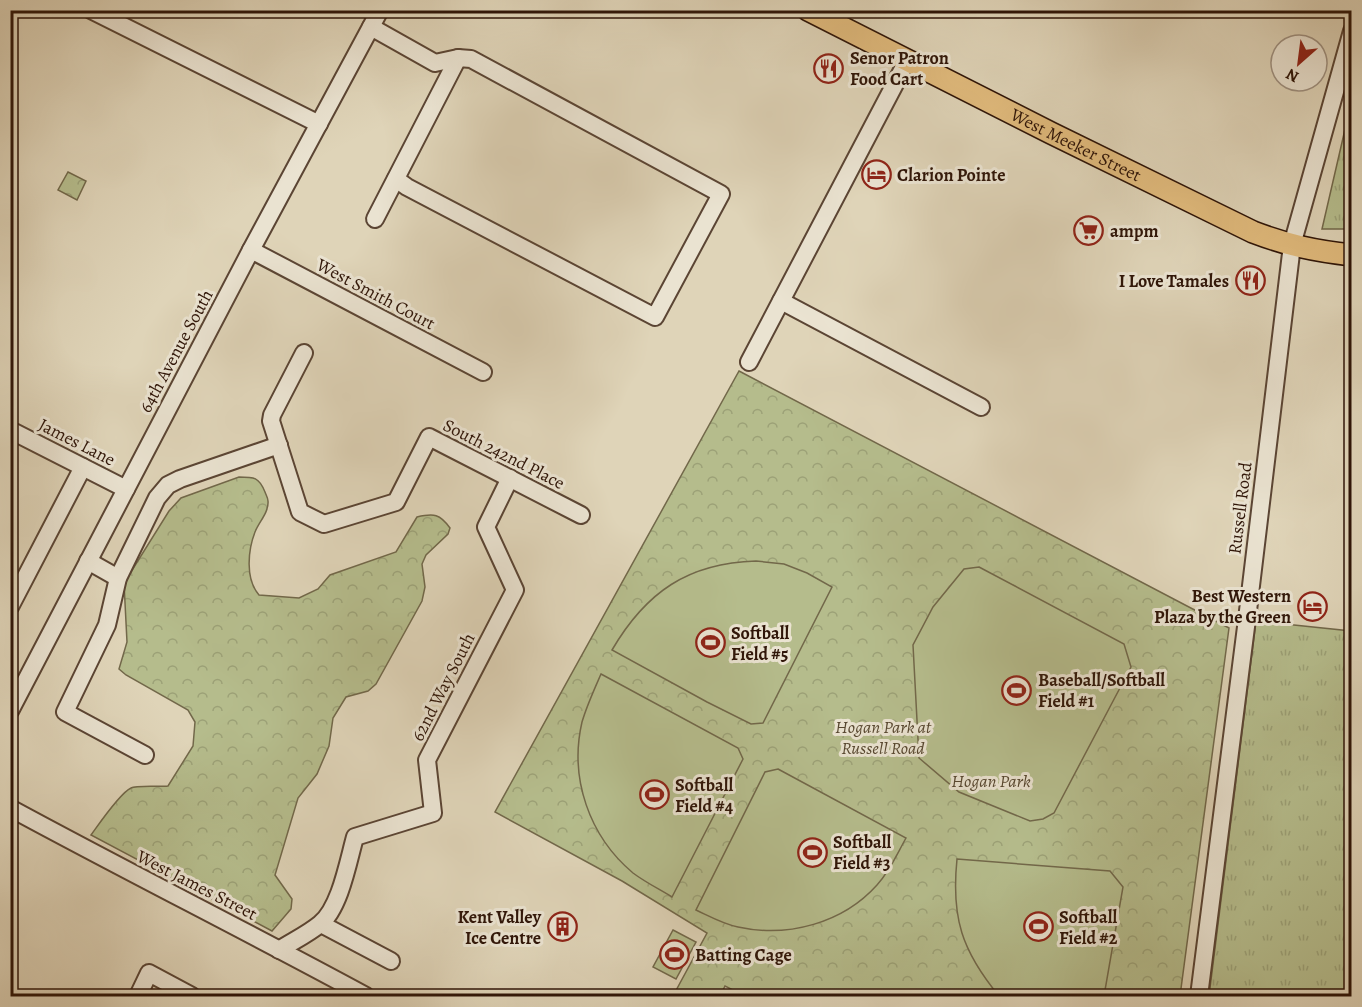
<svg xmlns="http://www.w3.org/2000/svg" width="1362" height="1007" font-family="Alegreya,serif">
<defs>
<pattern id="grass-tufts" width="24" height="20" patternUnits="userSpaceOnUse" patternTransform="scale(1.5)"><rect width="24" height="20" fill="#b5bc8c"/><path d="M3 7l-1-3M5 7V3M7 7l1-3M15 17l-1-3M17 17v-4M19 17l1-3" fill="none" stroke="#9ca177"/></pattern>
<pattern id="forest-crowns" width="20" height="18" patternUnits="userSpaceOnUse" patternTransform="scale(1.5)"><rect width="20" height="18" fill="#b5bc8c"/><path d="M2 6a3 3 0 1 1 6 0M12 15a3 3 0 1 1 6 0" fill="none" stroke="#9ca177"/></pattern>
</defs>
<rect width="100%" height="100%" fill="#dfd4b8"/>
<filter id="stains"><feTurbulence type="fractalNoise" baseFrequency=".00333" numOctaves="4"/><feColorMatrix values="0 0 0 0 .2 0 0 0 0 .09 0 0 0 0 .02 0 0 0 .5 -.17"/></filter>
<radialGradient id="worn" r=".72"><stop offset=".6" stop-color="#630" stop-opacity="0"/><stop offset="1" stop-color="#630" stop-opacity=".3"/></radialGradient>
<g fill="url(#grass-tufts)" stroke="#72684a" stroke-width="1.5">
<path d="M1351 103V229H1322L1349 112Z"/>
<path d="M1256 621 1351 631V996H1209Z"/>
</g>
<g fill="url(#forest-crowns)" stroke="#72684a" stroke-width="1.5">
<path d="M68 172 86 181 77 200 58 190Z"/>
<path d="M739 371 1229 628 1180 996H745L725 986 720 996H673L707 933 622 881 495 812Z"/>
<path d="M239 477C254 477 259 477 265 492 266 495 268 498 268 501 269 512 259 522 255 532 248 550 245 579 259 595L299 598 318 589 330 575 396 552 417 517C434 513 440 514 450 528L448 534 426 555 422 564 425 587 422 601 376 684 368 691 346 697 333 718 329 746 317 774 298 798 275 875 292 899 291 909 272 931 91 835C99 824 120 793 131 788 136 785 159 787 168 786L193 746 195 722 188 710 126 675 119 669 127 642 124 583 169 511 181 498Z"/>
</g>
<g fill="#b5bc8c" stroke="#72684a" stroke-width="1.5">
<path d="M756 561 784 564 807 573 832 587 763 723 751 724 707 702 612 650C646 592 688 563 756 561Z"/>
<path d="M979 567 1124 644 1131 667 1054 813 1043 819 1030 821 959 792 919 758 913 645 933 607 964 569Z"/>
<path d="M601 674 738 748 743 759 672 897C659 889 645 882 633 873 589 836 569 778 582 722 587 705 594 690 601 674Z"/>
<path d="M778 769 906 838C897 854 890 871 877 885 843 923 788 938 738 927 723 924 709 916 696 910L765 772Z"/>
<path d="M957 859 1110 871 1123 887 1104 996H999C962 951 951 918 957 859Z"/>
<path d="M673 930 696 942 676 979 653 967Z"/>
</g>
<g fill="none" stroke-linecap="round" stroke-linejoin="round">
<defs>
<g id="minor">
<path d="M91 10 319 124"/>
<path d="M371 27 435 63 458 58 471 59 721 194 655 317 407 187 396 179"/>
<path d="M375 219 458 58"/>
<path d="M251 250 483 372"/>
<path d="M781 301 981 407"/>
<path d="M304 353 272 415 271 421 300 512 324 524 396 502 429 437 581 515"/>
<path d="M749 362 907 61"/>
<path d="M10 430 126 489"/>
<path d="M88 561 118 578"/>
<path d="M10 607 83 467"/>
<path d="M10 711 251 250 380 10"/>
<path d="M145 755 65 712 107 625 118 578 157 498 168 485 180 479 279 445"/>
<path d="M10 808C128 872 248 932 366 996"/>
<path d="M321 924 391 961"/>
<path d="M279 950C293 941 308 934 320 924 340 908 348 862 355 837L433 813 427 760 515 590 486 527 510 478"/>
<path d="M138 996 149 973 192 996"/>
<path d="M1199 996 1247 619 1292 245 1352 31"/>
</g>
<g id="major">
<path id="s1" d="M808 10 1051 133 1253 232C1287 245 1315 251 1352 255"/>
</g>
</defs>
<use href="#minor" stroke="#5b4534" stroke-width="20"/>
<use href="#major" stroke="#2f1508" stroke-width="24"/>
<use href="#minor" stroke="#eae3d1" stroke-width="16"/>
<use href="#major" stroke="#e0ba7c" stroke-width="21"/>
</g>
<defs>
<symbol id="restaurant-ring" viewBox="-11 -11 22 22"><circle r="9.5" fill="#eae3d1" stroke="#8f2418" stroke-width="1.5"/><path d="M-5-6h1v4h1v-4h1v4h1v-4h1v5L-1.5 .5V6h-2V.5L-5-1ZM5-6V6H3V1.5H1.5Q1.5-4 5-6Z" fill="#8f2418"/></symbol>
<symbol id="hotel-ring" viewBox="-11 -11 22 22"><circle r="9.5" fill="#eae3d1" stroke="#8f2418" stroke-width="1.5"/><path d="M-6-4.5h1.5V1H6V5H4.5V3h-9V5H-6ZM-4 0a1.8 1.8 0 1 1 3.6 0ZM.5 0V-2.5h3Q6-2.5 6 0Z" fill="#8f2418"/></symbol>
<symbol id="supermarket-ring" viewBox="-11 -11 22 22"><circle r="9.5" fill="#eae3d1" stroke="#8f2418" stroke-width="1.5"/><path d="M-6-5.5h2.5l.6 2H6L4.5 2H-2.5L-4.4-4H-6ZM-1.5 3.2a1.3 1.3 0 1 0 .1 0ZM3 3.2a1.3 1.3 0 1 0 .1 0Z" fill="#8f2418"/></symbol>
<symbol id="stadium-ring" viewBox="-11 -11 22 22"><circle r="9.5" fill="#eae3d1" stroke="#8f2418" stroke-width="1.5"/><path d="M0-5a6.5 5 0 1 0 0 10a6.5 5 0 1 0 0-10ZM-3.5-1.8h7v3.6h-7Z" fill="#8f2418"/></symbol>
<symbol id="building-ring" viewBox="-11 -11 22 22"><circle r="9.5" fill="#eae3d1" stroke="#8f2418" stroke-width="1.5"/><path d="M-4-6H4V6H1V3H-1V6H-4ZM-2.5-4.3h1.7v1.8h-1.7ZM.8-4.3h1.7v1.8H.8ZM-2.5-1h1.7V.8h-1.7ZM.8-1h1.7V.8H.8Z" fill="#8f2418"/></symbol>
</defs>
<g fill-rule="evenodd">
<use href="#restaurant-ring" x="812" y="52" width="33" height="33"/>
<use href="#hotel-ring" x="860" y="158" width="33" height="33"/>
<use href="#supermarket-ring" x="1072" y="214" width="33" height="33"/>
<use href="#restaurant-ring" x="1234" y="264" width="33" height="33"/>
<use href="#hotel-ring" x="1296" y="590" width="33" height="33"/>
<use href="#stadium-ring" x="694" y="626" width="33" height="33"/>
<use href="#stadium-ring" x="1000" y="674" width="33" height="33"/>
<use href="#stadium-ring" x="638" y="778" width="33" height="33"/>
<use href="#stadium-ring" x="796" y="836" width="33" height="33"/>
<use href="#building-ring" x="546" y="910" width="33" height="33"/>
<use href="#stadium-ring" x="1022" y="910" width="33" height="33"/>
<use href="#stadium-ring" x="658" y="938" width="33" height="33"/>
</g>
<g text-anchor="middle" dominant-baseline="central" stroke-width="6" stroke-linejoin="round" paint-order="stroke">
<g font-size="18" font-weight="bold" fill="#2f1508" stroke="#eae3d1" text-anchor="start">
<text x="850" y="58">Senor Patron<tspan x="850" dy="21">Food Cart</tspan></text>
<text x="897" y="175">Clarion Pointe</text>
<text x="1110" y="231">ampm</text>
<text x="1229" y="281" text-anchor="end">I Love Tamales</text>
<text x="1291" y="596" text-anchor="end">Best Western<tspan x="1291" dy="21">Plaza by the Green</tspan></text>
<text x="731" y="633">Softball<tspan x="731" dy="21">Field #5</tspan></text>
<text x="1038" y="680">Baseball/Softball<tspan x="1038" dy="21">Field #1</tspan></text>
<text x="675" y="785">Softball<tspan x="675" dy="21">Field #4</tspan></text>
<text x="833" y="842">Softball<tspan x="833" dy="21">Field #3</tspan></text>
<text x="541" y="917" text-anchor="end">Kent Valley<tspan x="541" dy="21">Ice Centre</tspan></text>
<text x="1059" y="917">Softball<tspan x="1059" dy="21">Field #2</tspan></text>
<text x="695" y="955">Batting Cage</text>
</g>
<g font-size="18" fill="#2f1508" stroke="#eae3d1">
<text stroke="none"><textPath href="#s1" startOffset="300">West Meeker Street</textPath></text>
<text transform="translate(376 294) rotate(28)">West Smith Court</text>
<text transform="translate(176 351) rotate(-62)">64th Avenue South</text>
<text transform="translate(77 442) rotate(27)">James Lane</text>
<text transform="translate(504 454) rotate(27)">South 242nd Place</text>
<text transform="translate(1240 508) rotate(-83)">Russell Road</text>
<text transform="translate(443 687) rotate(-63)">62nd Way South</text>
<text transform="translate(197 885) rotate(27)">West James Street</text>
</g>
<g font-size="18" font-style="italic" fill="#574730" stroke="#eae3d1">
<text x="883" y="727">Hogan Park at<tspan x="883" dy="21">Russell Road</tspan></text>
<text x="991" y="781">Hogan Park</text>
</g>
</g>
<rect width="1362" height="1007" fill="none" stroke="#dfd4b8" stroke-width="36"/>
<rect x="12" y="12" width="1338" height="983" fill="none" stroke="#2f1508" stroke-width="3"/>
<rect x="18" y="18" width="1326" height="971" fill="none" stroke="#2f1508" stroke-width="1.5"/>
<g transform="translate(1299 63) rotate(208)"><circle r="28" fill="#eae3d1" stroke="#9f9181" stroke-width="1.5"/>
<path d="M0-4.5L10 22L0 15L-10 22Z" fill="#8f2418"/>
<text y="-9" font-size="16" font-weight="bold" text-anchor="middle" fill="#2f1508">N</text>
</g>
<rect width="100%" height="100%" filter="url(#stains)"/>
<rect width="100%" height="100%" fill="url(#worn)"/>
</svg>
